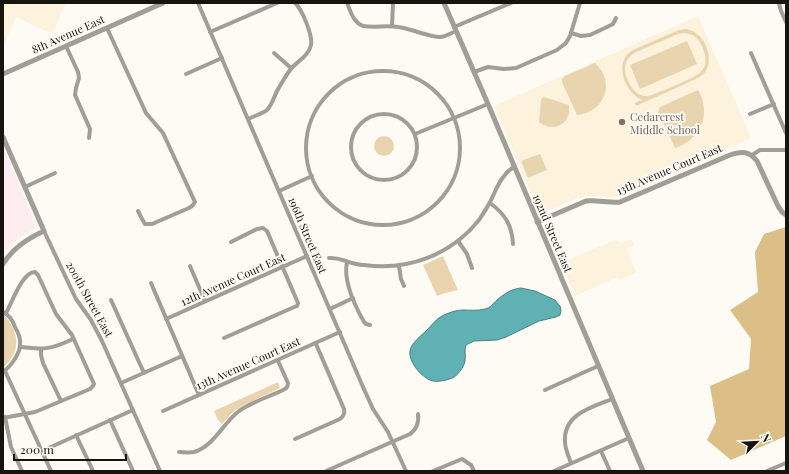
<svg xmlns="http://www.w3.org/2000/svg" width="789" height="474" font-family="'Playfair Display',serif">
<rect width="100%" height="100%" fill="#fefbf5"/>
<path fill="#fdedee" d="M3 147 37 228 19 238 3 253Z"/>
<g fill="#fdf2dc">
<path d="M3 3H66L52 34 16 17 3 46Z"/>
<path d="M698 16 751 138 620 195 614 197 586 196 577 198 540 214 494 106Z"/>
<path d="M631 239 634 246 626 249 636 273 619 280 618 277 575 296 561 263 615 240 622 243Z"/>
</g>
<g fill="#e8d5af" fill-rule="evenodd">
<path d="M686 29C690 30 694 31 697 34 706 40 711 56 708 66 706 73 701 76 696 79L636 106 635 103 642 100C624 92 613 61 633 50L679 30ZM683 33C693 33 698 38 702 46 712 70 700 74 681 83 672 87 662 91 652 95 640 99 633 91 628 81 623 70 624 60 634 53L678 34Z"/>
<path d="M687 41 697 64 640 89 630 65Z"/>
<path d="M595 63C616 82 605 112 577 115L562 82V79L565 76Z"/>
<path d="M698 90C712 115 701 139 675 148L658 112 660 107Z"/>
<path d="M544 97 569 105C569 109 570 114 567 118 562 129 547 129 539 122L541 99Z"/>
<circle cx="384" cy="146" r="10"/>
<path d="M540 154 547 170 528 178 521 161Z"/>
<path d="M443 256 458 290 445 293 437 296 423 265Z"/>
<path d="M3 314C11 322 18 335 16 346 15 354 9 363 3 368Z"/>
<path d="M278 382 280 388 244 405 234 411 222 424 218 420 214 411Z"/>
</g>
<path fill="#dcbf87" d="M786 227V436L731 460 707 440 716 422 710 386 749 369 751 339 730 310 758 292 755 252 764 234Z"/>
<path fill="#5fb1b3" stroke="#498282" d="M521 288 535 291 555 300 560 306 561 310 560 315 556 317 539 321 506 337 497 340 474 341 466 345C464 350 466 354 465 360 465 365 459 374 454 377 449 380 439 382 433 381 423 379 408 362 410 351 411 343 421 336 427 330 432 325 436 319 442 316 448 313 456 310 463 310 470 310 478 311 485 309 490 308 493 304 497 300 504 294 511 289 521 288Z"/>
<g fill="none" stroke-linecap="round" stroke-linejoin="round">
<g stroke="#a19d97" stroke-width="4">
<path d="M198 3 363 387 373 409 388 432 406 471"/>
<path d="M347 3C351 12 353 22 363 26 375 28 386 25 398 27 410 28 431 38 441 37 447 36 451 33 456 31"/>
<path d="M779 3 781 11 786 22"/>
<path d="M392 26 393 3"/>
<path d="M454 27 511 3"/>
<path d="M107 28 146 113 163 133 195 202 192 206 189 208 152 224H145L142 219 138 211"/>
<path d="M210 32 277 3"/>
<path d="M571 33 581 36 590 35 607 27 613 24 616 18"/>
<path d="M66 46 78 72 79 78 76 88 75 95 90 129 89 138"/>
<path d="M274 53 291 68"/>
<path d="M751 53 786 133"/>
<circle cx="383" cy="148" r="77"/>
<path d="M474 72 488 67 504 69 516 68 557 50 566 43 570 36 580 3"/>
<path d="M186 74 222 58"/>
<circle cx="384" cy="147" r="33"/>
<path d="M750 114 774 104"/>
<path d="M248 119C254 116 262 114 267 110 272 105 274 97 277 91 281 84 285 77 290 70 296 62 309 56 311 45 313 36 302 9 295 3"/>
<path d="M415 134 488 104"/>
<path d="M752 155 760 150H786"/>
<path d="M25 187 55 173"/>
<path d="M279 191 312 176"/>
<path d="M490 203C505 214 512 225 513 244"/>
<path d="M44 231 76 299 91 320 102 341 160 471"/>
<path d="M458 241 467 254 472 268"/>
<path d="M329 258C339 257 343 261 352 263 356 264 360 265 364 265 408 271 451 255 479 220 483 214 487 208 490 202 495 193 498 182 505 175 507 171 511 169 514 167"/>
<path d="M347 262C343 280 355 306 364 322L366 324 370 325"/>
<path d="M190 266 205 301"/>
<path d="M399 266 401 279 404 286"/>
<path d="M151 283 199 395"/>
<path d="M111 300 144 373"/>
<path d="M330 309 353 298"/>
<path d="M3 312C9 315 13 321 15 327 18 332 21 339 20 345 20 354 10 367 3 372"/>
<path d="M166 319 307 256"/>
<path d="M224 338 292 308 297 306 298 303 267 231 263 228 257 229 231 242"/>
<path d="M21 347C44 350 52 349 73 339"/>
<path d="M41 349V355L43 363 61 401"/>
<path d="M5 371 51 471"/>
<path d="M121 383 182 356"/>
<path d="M545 390 598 366"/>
<path d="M163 411 340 332"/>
<path d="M5 417 11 447 22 471"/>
<path d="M3 418 35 412 90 389 93 386 94 384 72 335 56 314 38 275 35 272C22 272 12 303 6 313"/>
<path d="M110 420 133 471"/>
<path d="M76 435 93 471"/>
<path d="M295 439 340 419C344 416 345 413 344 409L316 344"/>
<path d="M42 451 133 410"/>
<path d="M601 451 610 471"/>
<path d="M179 452C184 452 189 453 194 452 213 447 224 422 239 411 252 402 268 397 281 391 285 389 288 388 288 383L278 361"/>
<path d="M571 463C569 457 565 449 565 442 563 414 592 407 612 399"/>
<path d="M326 471 410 434C417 429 419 422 418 414"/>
<path d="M433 471 462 459 471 465 474 471"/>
<path d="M554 471 629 438"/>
<path d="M767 471 786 463"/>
</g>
<g stroke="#a19d97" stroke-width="5">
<path d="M444 3 488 104 643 471"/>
<path d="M3 74 163 3"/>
<path d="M3 137 44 231C27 239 13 248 3 264"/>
<path d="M537 222 586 201C598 200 609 203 620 202L730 155C742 151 749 151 757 161L778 206 782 212 786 215"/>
</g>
</g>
<circle fill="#8d6e63" stroke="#fefbf5" stroke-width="1.5" cx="622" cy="122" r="4"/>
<g text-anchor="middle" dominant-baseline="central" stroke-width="3.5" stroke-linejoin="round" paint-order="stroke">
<g font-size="11" fill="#17140f" stroke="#fefbf5">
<text transform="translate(68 34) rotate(-24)">8th Avenue East</text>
<text transform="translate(669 169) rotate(-23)">13th Avenue Court East</text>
<text transform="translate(553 233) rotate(67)">192nd Street East</text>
<text transform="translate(308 235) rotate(67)">196th Street East</text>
<text transform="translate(233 279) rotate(-24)">12th Avenue Court East</text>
<text transform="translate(90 299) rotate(61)">200th Street East</text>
<text transform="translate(248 363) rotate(-24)">13th Avenue Court East</text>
</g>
<g font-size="11" fill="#785e54" stroke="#fefbf5" text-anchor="start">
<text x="630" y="116">Cedarcrest<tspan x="630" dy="13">Middle School</tspan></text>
</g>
</g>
<rect width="789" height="474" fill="none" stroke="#17140f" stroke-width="8"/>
<g transform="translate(757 442) rotate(66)" stroke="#fefbf5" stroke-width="3" paint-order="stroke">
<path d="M0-3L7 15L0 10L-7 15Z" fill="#17140f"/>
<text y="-6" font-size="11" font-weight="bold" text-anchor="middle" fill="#17140f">N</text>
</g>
<path d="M14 454v6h112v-6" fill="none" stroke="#17140f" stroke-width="2"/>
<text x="20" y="454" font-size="12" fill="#17140f" stroke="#fefbf5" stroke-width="3" paint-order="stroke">200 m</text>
</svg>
